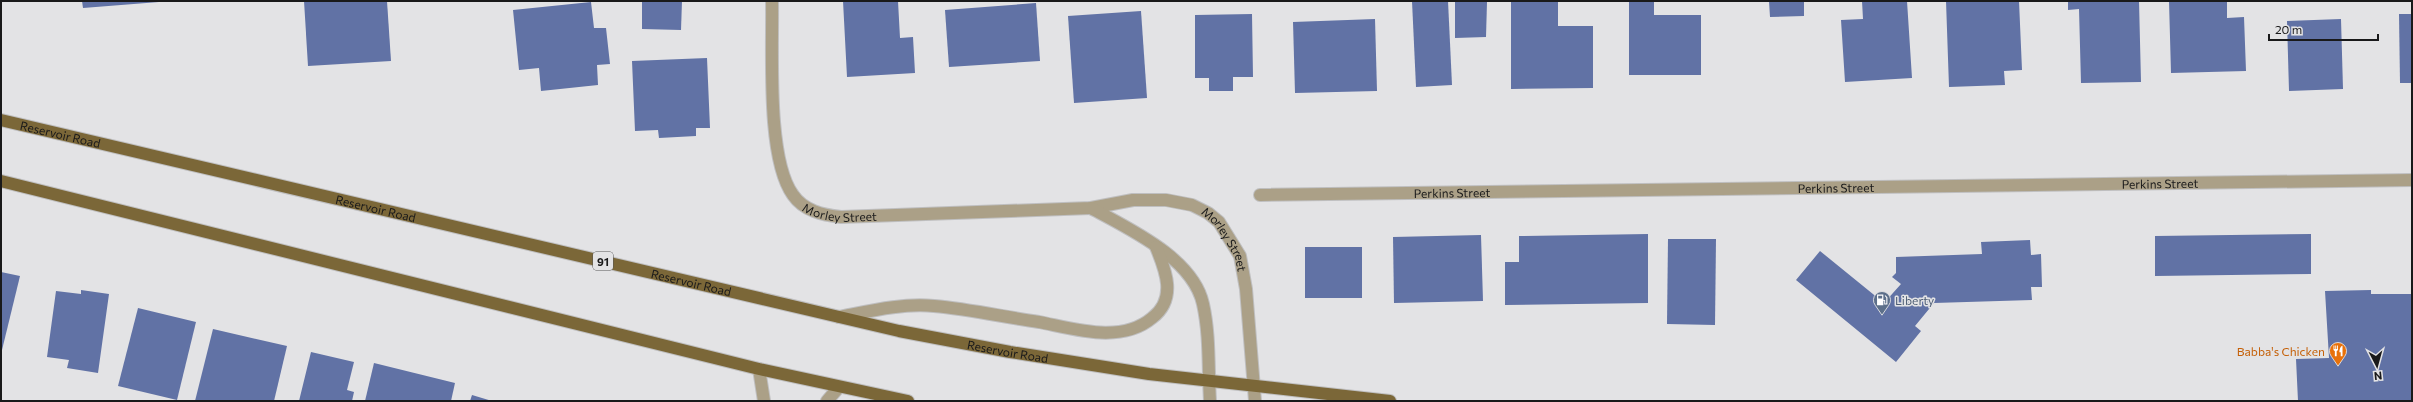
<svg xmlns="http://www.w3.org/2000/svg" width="2413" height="402" font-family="Commissioner,sans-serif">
<rect width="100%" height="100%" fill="#e3e3e5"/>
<g fill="#6172a5">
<path d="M82 1H159V2L83 8Z"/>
<path d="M304 1H387L391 61 308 66Z"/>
<path d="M642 1H682L681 30 642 29Z"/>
<path d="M843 1H898L900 38 913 37 915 73 847 77Z"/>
<path d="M1412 1H1448L1452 85 1416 87Z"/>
<path d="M1511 1H1558V26H1593V88L1511 89Z"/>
<path d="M1629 1H1654V15H1701V75H1629Z"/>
<path d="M1769 1H1804V16L1770 17Z"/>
<path d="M1862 1H1907L1912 78 1845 82 1841 20 1863 19Z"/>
<path d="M1946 1H2019L2022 70 2004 71 2005 85 1949 87Z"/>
<path d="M2068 1H2139L2141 82 2081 83 2079 9 2068 10Z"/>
<path d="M2169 1H2227V18L2244 17 2246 71 2171 73Z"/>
<path d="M591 2 594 28H606L610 64 597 65 598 85 541 91 539 68 519 70 513 10Z"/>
<path d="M1455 2H1487L1486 37 1455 38Z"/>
<path d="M1036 3 1040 61 949 67 945 10Z"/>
<path d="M1141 11 1147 98 1074 103 1068 16Z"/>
<path d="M1252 14 1253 77H1233V91H1209V78H1195V15Z"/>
<path d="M2399 14H2412V83H2400Z"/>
<path d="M1375 19 1377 91 1295 93 1293 22Z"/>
<path d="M2341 19 2343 89 2289 91 2287 21Z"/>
<path d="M707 58 710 128H696V136L659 138 658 130 635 131 632 61Z"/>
<path d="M1648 234V303L1505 305V262H1519V236Z"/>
<path d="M2311 234V274L2155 276V236Z"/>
<path d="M1481 235 1483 301 1394 303 1393 237Z"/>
<path d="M1668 239H1716L1715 325 1667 324Z"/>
<path d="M2030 240 2031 255 2041 254 2042 287H2031L2032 300 1934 303 1915 326 1921 331 1896 362 1796 280 1820 251 1884 303 1901 284 1892 277 1896 273V257L1982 254 1981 242Z"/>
<rect x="1305" y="247" width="57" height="51"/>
<path d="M1 272 20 276 2 350H1Z"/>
<path d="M81 290 109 294 98 373 67 368 69 360 47 357 56 291 81 294Z"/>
<path d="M2371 290V294H2412V401H2298L2296 359 2329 358 2325 291Z"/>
<path d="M138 308 196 322 177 400 118 386Z"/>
<path d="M213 329 287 346 274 401H195Z"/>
<path d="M311 352 354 362 347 390 354 392 352 401H299Z"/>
<path d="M374 363 455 383 451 401H365Z"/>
<path d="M472 395 492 401H470Z"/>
</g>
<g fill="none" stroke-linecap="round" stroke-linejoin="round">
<defs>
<g id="street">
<path id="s1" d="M772 1C773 49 766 158 793 195 804 211 823 215 841 217L1091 208 1133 200H1166L1192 205 1208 213 1219 222 1240 256 1246 289 1255 401"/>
<path id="s2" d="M1260 195 2412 180"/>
<path d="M1091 208C1129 229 1193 258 1203 304 1210 335 1208 369 1210 401"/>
<path d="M839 317C870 311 902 303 934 306 969 309 1004 317 1039 322 1075 329 1121 344 1152 318 1177 299 1166 271 1156 247"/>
<path d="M759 369 764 401"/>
<path d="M827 401 839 387"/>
</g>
<g id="primary">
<path id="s3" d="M1 120 899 331 1010 352 1149 374 1390 401"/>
<path d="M1 181 759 369 908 401"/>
</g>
</defs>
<use href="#street" stroke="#bfbfc0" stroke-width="14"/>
<use href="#primary" stroke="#bfbfc0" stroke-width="14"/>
<use href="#street" stroke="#aba087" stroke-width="12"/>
<use href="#primary" stroke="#7b6738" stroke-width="12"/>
</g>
<defs>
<symbol id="fuel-pin" viewBox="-11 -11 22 30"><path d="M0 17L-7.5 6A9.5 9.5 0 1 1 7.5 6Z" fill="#5c6f8a" stroke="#e3e3e5"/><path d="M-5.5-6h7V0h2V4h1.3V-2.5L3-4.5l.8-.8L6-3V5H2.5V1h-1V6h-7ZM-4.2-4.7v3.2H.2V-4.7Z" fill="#fff"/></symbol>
<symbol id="restaurant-pin" viewBox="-11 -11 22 30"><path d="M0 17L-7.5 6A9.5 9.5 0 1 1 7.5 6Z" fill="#e8710a" stroke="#e3e3e5"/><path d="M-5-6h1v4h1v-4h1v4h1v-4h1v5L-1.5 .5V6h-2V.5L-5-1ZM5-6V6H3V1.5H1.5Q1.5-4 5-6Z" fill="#fff"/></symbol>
</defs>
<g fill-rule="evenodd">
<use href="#fuel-pin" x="1872" y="290" width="20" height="27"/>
<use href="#restaurant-pin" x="2328" y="341" width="20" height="27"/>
</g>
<g text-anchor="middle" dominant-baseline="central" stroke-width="3" stroke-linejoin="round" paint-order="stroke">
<rect fill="#e3e3e5" stroke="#565657" stroke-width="1" x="593" y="252" width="20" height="18" rx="3"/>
<g font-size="11" font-weight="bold" fill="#19191a">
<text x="603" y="261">91</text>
</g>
<g font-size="12" fill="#19191a" stroke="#e3e3e5">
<text stroke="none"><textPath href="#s3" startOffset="61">Reservoir Road</textPath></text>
<text stroke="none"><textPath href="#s2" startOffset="900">Perkins Street</textPath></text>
<text stroke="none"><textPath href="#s2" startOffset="576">Perkins Street</textPath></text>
<text stroke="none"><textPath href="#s2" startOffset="192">Perkins Street</textPath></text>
<text stroke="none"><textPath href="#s3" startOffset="385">Reservoir Road</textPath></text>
<text stroke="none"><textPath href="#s1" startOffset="250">Morley Street</textPath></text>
<text stroke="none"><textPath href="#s1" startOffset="654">Morley Street</textPath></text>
<text stroke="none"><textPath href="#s3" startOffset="709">Reservoir Road</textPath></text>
<text stroke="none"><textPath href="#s3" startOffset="1033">Reservoir Road</textPath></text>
</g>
<g font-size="12" fill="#4e5e75" stroke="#e3e3e5" text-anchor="start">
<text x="1895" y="300">Liberty</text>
</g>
<g font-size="12" fill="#c56008" stroke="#e3e3e5" text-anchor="end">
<text x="2325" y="351">Babba's Chicken</text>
</g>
</g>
<rect width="2413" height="402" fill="none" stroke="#19191a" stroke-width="4"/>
<g transform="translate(2377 366) rotate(174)" stroke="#e3e3e5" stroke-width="3" paint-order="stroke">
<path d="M0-3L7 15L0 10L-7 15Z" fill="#19191a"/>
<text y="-6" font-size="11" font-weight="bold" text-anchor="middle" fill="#19191a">N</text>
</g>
<path d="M2269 34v6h109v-6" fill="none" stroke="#19191a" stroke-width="2"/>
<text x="2275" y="34" font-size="12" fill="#19191a" stroke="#e3e3e5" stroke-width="3" paint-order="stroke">20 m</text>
</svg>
